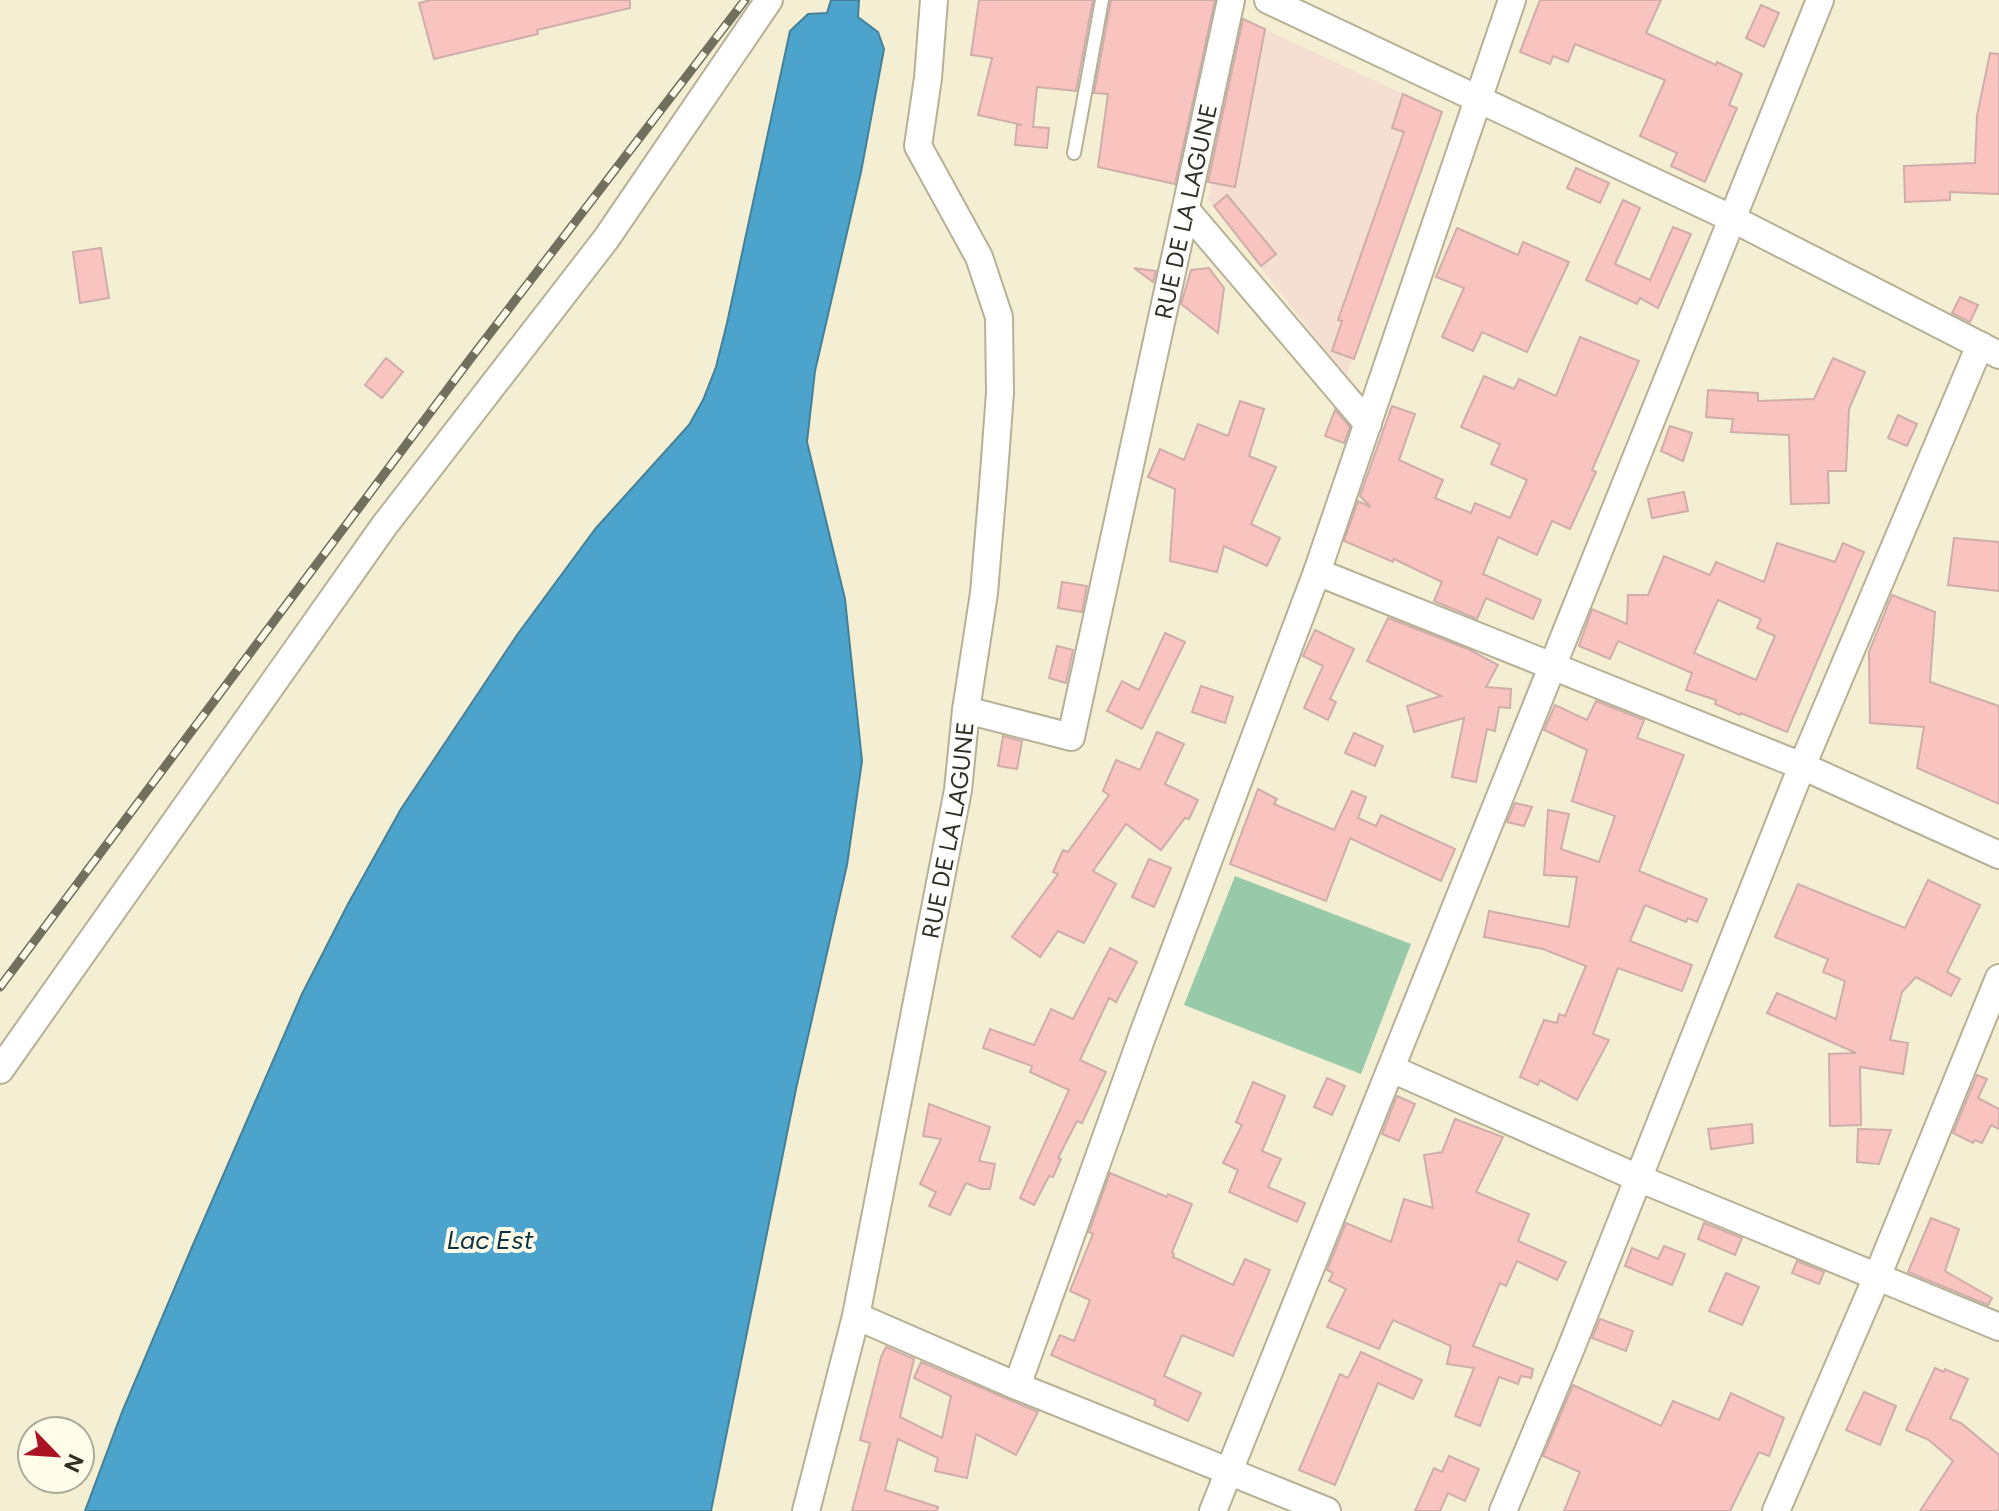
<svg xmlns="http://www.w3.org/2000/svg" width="1999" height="1511" font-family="Figtree,sans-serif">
<rect width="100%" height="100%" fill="#f4efd2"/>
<path fill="#f5dfd2" d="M1241 18 1442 112 1346 377 1208 200Z"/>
<path fill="#98c9a8" d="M1235 876 1411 944 1361 1074 1184 1005Z"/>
<path fill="#4ca3cb" stroke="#448099" stroke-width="2" d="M831 0H859L858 17 878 32 884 49 861 172 815 371 807 442 845 599 862 761 847 865 796 1089 711 1511H85L122 1412 192 1247 302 994 348 904 401 809 517 635 596 528 689 425 703 400 716 367 727 323 790 31 808 14 827 13Z"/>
<g fill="#f9c4c0" stroke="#ceadaa" stroke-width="2" fill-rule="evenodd">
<path d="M431 0H630V8L537 30 538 34 434 59 419 3Z"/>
<path d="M979 0H1093L1076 91 1037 87 1033 127 1049 128 1047 148 1015 145 1017 125H1022L978 115 992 58 971 55Z"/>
<path d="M1111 0H1215L1175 184 1098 167 1108 94 1094 93Z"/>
<path d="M1540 0H1661L1646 33 1716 65 1717 62 1742 74 1729 105 1737 108 1705 182 1671 166 1677 153 1640 136 1665 80 1575 44 1568 62 1553 56 1550 64 1520 52Z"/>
<path d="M1761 5 1779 13 1764 47 1746 38Z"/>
<path d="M1243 19 1265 29 1235 187 1208 182Z"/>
<path d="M1990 53 1999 54V194L1950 192V200L1905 202 1904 166 1975 163 1977 116Z"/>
<path d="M1403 94 1442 112 1354 359 1332 351 1342 321 1338 320 1404 132 1392 128Z"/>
<path d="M1576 168 1609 183 1600 203 1567 188Z"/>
<path d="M1227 195 1276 254 1261 266 1214 206Z"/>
<path d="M1623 200 1640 208 1615 264 1650 280 1673 227 1691 234 1658 308 1640 298 1637 304 1586 280Z"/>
<path d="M1457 228 1518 255 1523 242 1569 262 1527 352 1482 332 1473 351 1442 337 1464 288 1436 277Z"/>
<path d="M101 248 109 298 80 303 73 252Z"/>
<path d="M1134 268 1156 271 1153 282Z"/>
<path d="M1209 268 1224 288 1218 333 1181 304 1191 270Z"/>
<path d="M1960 297 1978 305 1970 322 1952 313Z"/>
<path d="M1580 337 1639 361 1592 470 1596 472 1570 529 1552 521 1537 555 1498 537 1483 574 1541 600 1533 619 1486 598 1477 619 1434 601 1442 582 1394 559 1393 562 1344 541 1358 501 1371 507 1360 496 1392 406 1415 414 1399 460 1443 480 1435 498 1471 513 1475 503 1510 518 1527 480 1491 464 1500 444 1461 427 1484 376 1514 389 1519 379 1556 396Z"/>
<path d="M386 358 403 372 382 398 365 385Z"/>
<path d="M1833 358 1865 372 1849 409 1846 471H1828L1829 503 1791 504 1789 435 1731 432 1733 419 1706 417 1708 390 1758 393V401L1814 399Z"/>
<path d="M1240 401 1264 409 1249 456 1276 467 1251 524 1280 538 1267 566 1224 546 1217 572 1170 561 1175 489 1148 477 1160 449 1184 460 1198 424 1228 436Z"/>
<path d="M1335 410 1350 427 1344 443 1325 436Z"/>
<path d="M1898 415 1917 424 1907 446 1888 438Z"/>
<path d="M1670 426 1692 433 1683 461 1661 451Z"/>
<path d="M1684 492 1688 511 1652 518 1648 499Z"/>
<path d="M1954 538 1999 542V591L1948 585Z"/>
<path d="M1777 543 1835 562 1843 543 1864 552 1787 732 1741 713 1740 715 1715 704 1716 700 1686 690 1692 673 1618 641 1610 659 1579 646 1592 609 1627 624 1628 595H1648L1664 556 1710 575 1716 562 1764 582ZM1718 600 1761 619 1757 628 1775 636 1756 680 1694 653Z"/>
<path d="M1062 582 1087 586 1082 612 1058 608Z"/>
<path d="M1892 595 1935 612 1930 682 1999 706V804L1917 768 1924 727 1870 723 1869 652Z"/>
<path d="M1388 618 1468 649 1498 665 1486 687 1511 689 1510 708 1499 707 1495 731 1487 729 1476 782 1452 777 1464 718 1414 732 1407 706 1441 696 1367 661Z"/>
<path d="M1315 630 1354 649 1330 699 1336 702 1328 720 1304 708 1323 666 1303 656Z"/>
<path d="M1165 633 1185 642 1142 729 1107 711 1122 681 1139 690Z"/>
<path d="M1057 646 1073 650 1066 683 1049 678Z"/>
<path d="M1201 686 1233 697 1225 723 1192 712Z"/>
<path d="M1596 701 1644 720 1637 738 1684 755 1639 871 1707 899 1697 922 1688 918 1686 922 1645 905 1630 941 1692 965 1682 991 1618 968 1593 1034 1609 1040 1577 1100 1540 1080 1538 1085 1520 1077 1544 1020 1557 1023 1559 1014 1565 1016 1586 966 1543 949 1484 937 1489 911 1569 927 1577 877 1544 875 1548 810 1569 814 1561 849 1599 862 1615 816 1572 801 1587 750 1544 730 1555 705 1587 720Z"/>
<path d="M1157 732 1184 744 1165 784 1198 800 1189 819 1185 818 1161 850 1126 824 1093 871 1116 884 1084 943 1058 931 1040 957 1012 937 1058 874 1053 872 1063 850 1068 852 1109 795 1103 791 1116 760 1140 770Z"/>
<path d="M1354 733 1383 746 1375 766 1345 753Z"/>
<path d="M1003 736 1022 741 1017 769 998 766Z"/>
<path d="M1258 789 1277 799 1274 804 1334 830 1352 791 1366 797 1358 818 1376 826 1381 815 1455 849 1441 881 1350 838 1326 901 1230 864Z"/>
<path d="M1515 803 1532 807 1524 826 1507 822Z"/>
<path d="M1149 859 1171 868 1154 907 1132 897Z"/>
<path d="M1928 880 1980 905 1947 972 1960 979 1951 996 1916 977 1902 992 1890 1040 1908 1043 1903 1074 1860 1067 1861 1125 1830 1126 1829 1054 1856 1053 1767 1013 1777 993 1836 1019 1845 981 1823 972 1828 959 1775 937 1798 884 1905 928Z"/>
<path d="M1110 948 1137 962 1116 1002 1109 998 1080 1060 1106 1072 1082 1123 1077 1121 1058 1158 1061 1159 1053 1177 1049 1176 1034 1205 1020 1198 1069 1090 1030 1072 1032 1066 983 1048 990 1029 1034 1045 1051 1009 1073 1019Z"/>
<path d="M1977 1075 1987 1079 1978 1098 1999 1109V1129L1991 1125 1982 1143 1975 1140 1973 1143 1953 1133Z"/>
<path d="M1327 1078 1345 1086 1332 1115 1314 1107Z"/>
<path d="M1253 1082 1285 1096 1262 1151 1281 1159 1268 1187 1305 1203 1297 1222 1229 1192 1238 1170 1223 1163 1242 1125 1236 1122Z"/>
<path d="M1397 1096 1415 1104 1399 1141 1382 1134Z"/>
<path d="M929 1104 990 1127 979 1161 995 1164 990 1189H981L966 1183 950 1215 929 1206 936 1192 920 1184 941 1139 923 1136Z"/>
<path d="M1455 1119 1503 1137 1476 1192 1529 1214 1518 1241 1566 1262 1557 1280 1517 1261 1506 1286 1500 1283 1473 1346 1533 1369 1531 1378 1521 1376 1518 1384 1499 1377 1480 1426 1455 1416 1474 1368 1447 1364 1451 1346 1393 1320 1379 1349 1327 1327 1346 1289 1329 1281 1333 1273 1327 1270 1346 1223 1391 1242 1404 1199 1433 1208 1424 1155 1442 1152Z"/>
<path d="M1752 1124 1753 1143 1711 1149 1708 1129Z"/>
<path d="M1858 1129 1891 1130 1879 1164 1857 1162Z"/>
<path d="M1110 1173 1167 1197 1168 1194 1192 1204 1172 1252 1174 1254 1173 1257 1233 1285 1245 1259 1270 1270 1233 1356 1182 1335 1164 1376 1201 1393 1188 1421 1154 1405 1156 1400 1051 1355 1060 1335 1074 1341 1090 1300 1070 1291 1093 1234 1089 1232Z"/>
<path d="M1931 1218 1959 1229 1945 1271 1992 1298 1988 1305 1908 1272Z"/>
<path d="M1704 1223 1742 1238 1735 1255 1698 1239Z"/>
<path d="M1664 1246 1685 1254 1672 1285 1625 1266 1632 1248 1658 1259Z"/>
<path d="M1797 1261 1824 1272 1819 1284 1792 1273Z"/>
<path d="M1726 1273 1759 1287 1742 1325 1709 1311Z"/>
<path d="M1600 1319 1633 1331 1626 1351 1592 1338Z"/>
<path d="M886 1347 914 1359 900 1417 942 1438 951 1396 914 1378 921 1362 1038 1412 1016 1455 976 1434 967 1478 935 1471 938 1458 898 1439 885 1490 938 1507 937 1511H852L870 1443 860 1440 881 1357Z"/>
<path d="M1361 1352 1422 1380 1413 1399 1378 1383 1335 1485 1299 1470 1340 1374 1348 1378Z"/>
<path d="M1935 1368 1944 1372 1945 1369 1968 1379 1950 1419 1961 1423 1999 1455V1511H1920L1953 1461 1929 1440 1906 1430Z"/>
<path d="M1573 1385 1661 1426 1673 1401 1719 1420 1731 1393 1784 1418 1769 1456 1759 1452 1730 1511H1564L1580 1472 1543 1456Z"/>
<path d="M1864 1392 1896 1406 1880 1445 1846 1430Z"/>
<path d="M1449 1456 1479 1469 1465 1501 1448 1493 1440 1511H1415L1434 1468 1442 1472Z"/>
</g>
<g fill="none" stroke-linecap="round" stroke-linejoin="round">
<defs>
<path id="lane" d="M1074 153 1102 0"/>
<g id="street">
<path d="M934 0 928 78 918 146 979 257 999 317 1000 393 993 486 984 593 966 710"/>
<path d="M1268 0 1733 219 1999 355"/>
<path d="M1187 211 1368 424"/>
<path d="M1317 572 1802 766 1999 855"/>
<path d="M1392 1069 1638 1178 1999 1327"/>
<path d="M0 1070 384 526 606 239 769 0"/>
<path d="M856 1316 1017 1386 1327 1511"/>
<path d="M1017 1386 1143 1034 1317 572 1512 0"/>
<path id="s1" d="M806 1511 856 1316 958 790 966 710 1071 737 1231 0"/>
<path d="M1213 1511 1820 0"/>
<path d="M1503 1511 1569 1353 1802 766 1980 345"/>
<path d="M1776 1511 1877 1277 1999 978"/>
</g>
</defs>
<use href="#lane" stroke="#b6b196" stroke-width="16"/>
<use href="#street" stroke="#b6b196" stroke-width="30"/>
<use href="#lane" stroke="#fff" stroke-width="12"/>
<use href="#street" stroke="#fff" stroke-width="26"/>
<defs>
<path id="rail" d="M0 987 471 358 745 0"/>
</defs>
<use href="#rail" stroke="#716f5d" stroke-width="9"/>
<use href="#rail" stroke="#fffcea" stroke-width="6" stroke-dasharray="18" stroke-linecap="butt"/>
</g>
<g text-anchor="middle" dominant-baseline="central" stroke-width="8" stroke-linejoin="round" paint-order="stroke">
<g font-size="24" fill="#302f23" stroke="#fffcea">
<text stroke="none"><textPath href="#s1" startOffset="1464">RUE DE LA LAGUNE</textPath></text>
<text stroke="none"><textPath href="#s1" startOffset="696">RUE DE LA LAGUNE</textPath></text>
</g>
<g font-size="26" font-style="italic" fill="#093142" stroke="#fffcea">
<text x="490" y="1240">Lac Est</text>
</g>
</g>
<g transform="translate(56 1455) rotate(115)"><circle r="38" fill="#fffcea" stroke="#acaa9a" stroke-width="2"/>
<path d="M0-6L14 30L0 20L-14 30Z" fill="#a91324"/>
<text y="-12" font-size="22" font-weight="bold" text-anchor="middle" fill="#302f23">N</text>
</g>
</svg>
